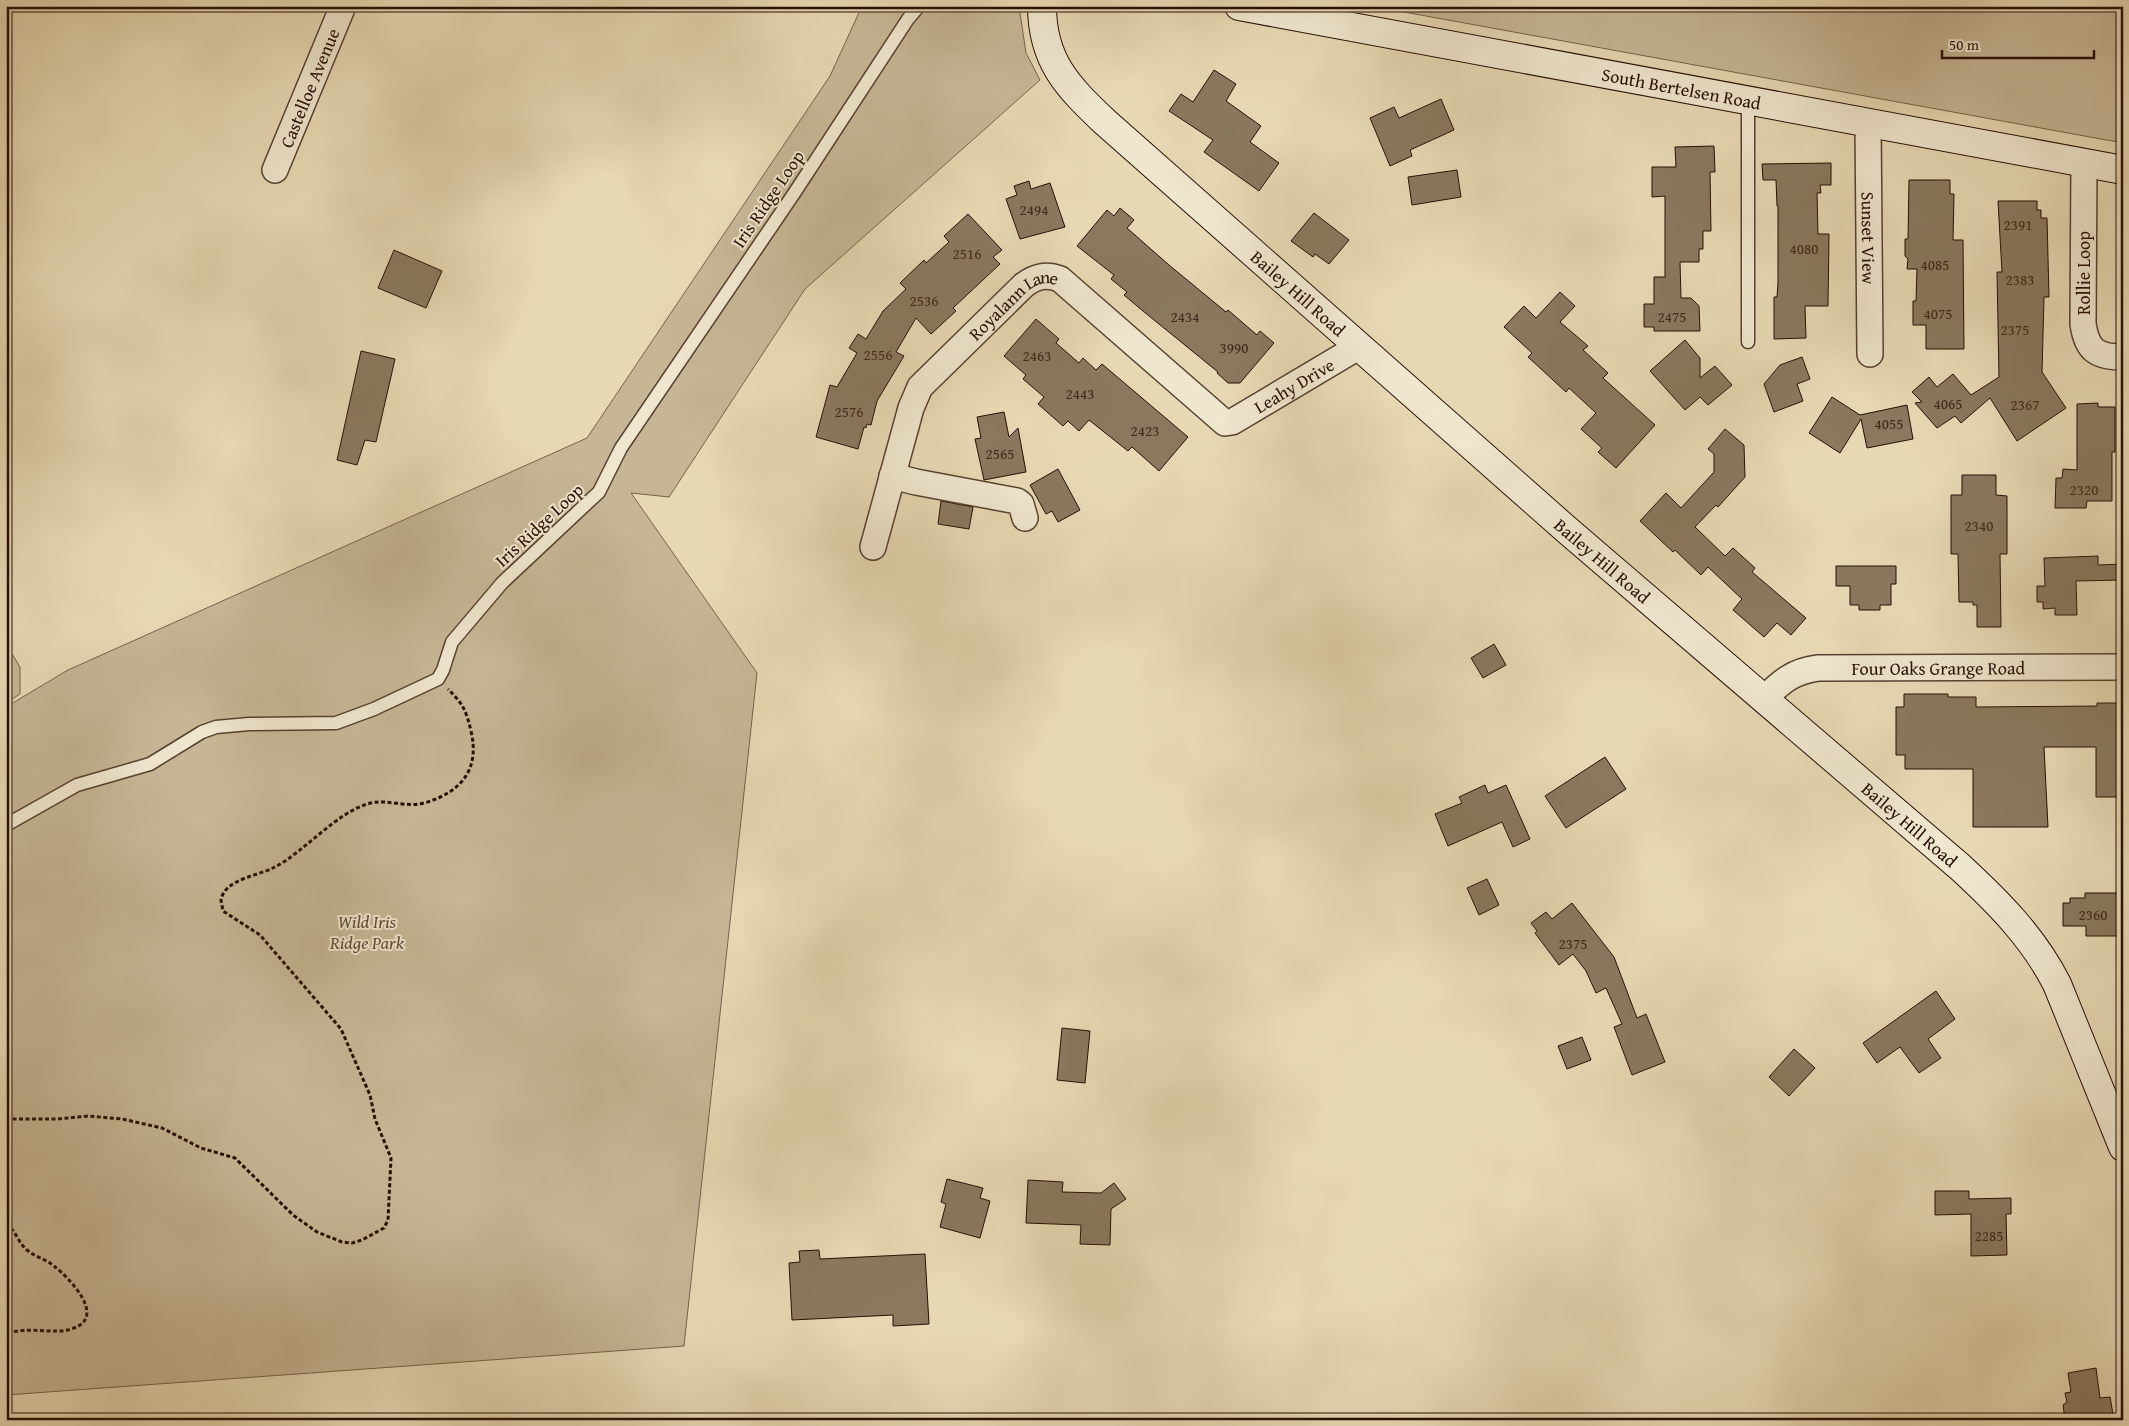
<svg xmlns="http://www.w3.org/2000/svg" width="2129" height="1426" font-family="'Gentium Book Plus',serif">
<rect width="100%" height="100%" fill="#e6d8b3"/>
<filter id="stains"><feTurbulence type="fractalNoise" baseFrequency=".004" numOctaves="4"/><feColorMatrix values="0 0 0 0 .2 0 0 0 0 .09 0 0 0 0 .02 0 0 0 .5 -.17"/></filter>
<radialGradient id="worn" r=".72"><stop offset=".6" stop-color="#630" stop-opacity="0"/><stop offset="1" stop-color="#630" stop-opacity=".3"/></radialGradient>
<g fill="#c6b695" stroke="#76624d">
<path d="M862 6H1019L1026 53 1040 80 805 289 669 497 631 493 757 673 684 1346 6 1395V707L68 670 587 438 830 76Z"/>
<path d="M1371 6H2123V143Z"/>
<path d="M6 644 20 667V694L6 703Z"/>
</g>
<g fill="#8a785f" stroke="#270f05">
<path d="M1214 70 1236 84 1226 101 1261 126 1250 142 1279 163 1259 191 1204 152 1213 140 1169 111 1181 94 1193 102Z"/>
<path d="M1441 99 1454 130 1410 150 1412 156 1390 166 1370 118 1394 107 1399 118Z"/>
<path d="M1714 146 1715 172H1710L1711 231H1703V249H1699V262H1680L1681 298H1691L1699 306 1700 331H1654V327H1644V304H1654V277H1665V196L1652 197V167H1676L1675 147Z"/>
<path d="M1831 163V185H1820L1821 193H1817L1818 234H1829L1828 306H1805L1806 338 1774 339V297H1777L1778 283V206H1777L1776 180H1763L1762 164Z"/>
<path d="M1457 170 1461 197 1412 205 1408 177Z"/>
<path d="M1909 180H1950V194H1954L1953 240H1963L1964 349H1926V325H1913V301H1916L1917 269H1907L1908 259 1905 256V239H1908Z"/>
<path d="M1029 181 1031 189 1050 183 1065 227 1020 239 1006 199 1017 195 1014 186Z"/>
<path d="M1998 201H2037V210H2041V218H2047L2049 297H2044L2042 372 2066 408 2017 441 1990 398 1961 423 1955 416 1937 428 1915 403 1922 402 1912 392 1929 377 1937 387 1953 374 1971 395 1999 377 1997 272H2002Z"/>
<path d="M1120 208 1134 220 1127 228 1169 265 1226 312 1228 310 1257 335 1260 331 1274 343 1240 383H1228L1217 373 1218 372 1143 311 1124 295 1127 292 1111 279 1114 275 1077 246 1107 210 1114 216Z"/>
<path d="M1314 213 1349 240 1329 264 1315 254 1313 257 1291 241Z"/>
<path d="M968 214 1002 250 993 257 1000 264 953 308 956 311 931 334 916 318 896 352 904 356 877 401 871 425 867 424 866 428 864 427 858 449 816 437 830 385 837 387 857 353 849 348 858 334 866 339 883 311 906 289 900 283 924 260 926 263 949 242 944 236Z"/>
<path d="M394 250 442 271 426 308 378 288Z"/>
<path d="M1560 292 1575 306 1560 322 1588 346 1583 350 1608 373 1603 378 1655 425 1616 468 1598 452 1602 448 1581 429 1596 413 1569 388 1566 392 1528 357 1532 353 1504 327 1524 306 1536 318Z"/>
<path d="M1036 319 1059 339 1056 343 1079 363 1083 358 1096 370 1102 364 1188 437 1159 471 1132 447 1128 451 1089 420 1079 431 1068 421 1063 426 1038 404 1044 397 1023 379 1026 375 1004 356Z"/>
<path d="M1685 340 1700 358V378L1715 366 1732 385 1708 405 1700 397 1685 410 1650 371Z"/>
<path d="M361 351 395 359 376 442 365 440 357 465 337 460Z"/>
<path d="M1802 357 1810 379 1797 384 1803 401 1774 412 1764 384 1780 365Z"/>
<path d="M1832 397 1860 415 1907 405 1913 439 1867 448 1861 419 1840 453 1809 433Z"/>
<path d="M2098 403V407H2115V452H2112V501H2087L2086 508H2055L2056 478H2062L2063 469 2077 470V404Z"/>
<path d="M1004 412 1009 437 1018 428 1026 472 984 480 975 439 981 438 977 417Z"/>
<path d="M1725 429 1744 445 1745 477 1718 507 1716 505 1695 527 1725 556 1733 548 1755 568 1752 572 1806 618 1791 635 1777 623 1764 637 1733 610 1742 599 1708 567 1701 575 1675 550 1673 552 1640 521 1666 493 1681 508 1714 472V454L1708 449Z"/>
<path d="M1058 469 1080 510 1058 522 1052 511 1046 514 1030 485Z"/>
<path d="M1962 475H1996V495L2007 496V554H2000L2001 627H1977V605H1973V602H1959L1958 554H1951V495H1962Z"/>
<path d="M941 501 973 507 969 529 938 524Z"/>
<path d="M2098 556V565L2123 564V580L2076 581 2077 615H2055V608L2043 609V602H2037V586H2045L2044 558Z"/>
<path d="M1836 566H1896V584H1891V605H1880V610H1859V605H1850V586H1836Z"/>
<path d="M1494 644 1506 665 1483 678 1471 658Z"/>
<path d="M1904 694H1948V697H1976V707L2097 706V703H2123V797H2096V747H2044L2048 827H1973V769H1905V755H1896V707H1904Z"/>
<path d="M1605 757 1626 789 1566 828 1545 796Z"/>
<path d="M1485 785 1488 793 1506 785 1530 839 1513 847 1502 822 1448 846 1435 814 1462 803 1459 797Z"/>
<path d="M1487 879 1499 905 1479 915 1467 888Z"/>
<path d="M2085 893H2118V898H2123V932L2118 931V936H2086V926H2063V903H2070V898H2085Z"/>
<path d="M1572 903 1614 957 1637 1018 1646 1014 1665 1062 1632 1075 1614 1027 1622 1024 1606 988 1596 993 1586 971 1573 954 1559 965 1535 933 1537 931 1531 923 1546 912 1552 919Z"/>
<path d="M1936 991 1955 1019 1928 1039 1941 1058 1919 1073 1900 1047 1877 1063 1863 1043Z"/>
<path d="M1062 1028 1090 1031 1085 1083 1057 1080Z"/>
<path d="M1582 1037 1591 1060 1567 1069 1558 1046Z"/>
<path d="M1794 1049 1815 1068 1789 1096 1769 1077Z"/>
<path d="M947 1179 983 1188 980 1198 990 1201 980 1238 940 1227 946 1204 941 1202Z"/>
<path d="M1028 1180 1063 1182 1062 1192 1101 1193 1114 1183 1126 1199 1111 1209 1110 1245 1080 1244 1081 1225 1026 1223Z"/>
<path d="M1935 1191H1969V1199L2011 1198V1214H2006L2007 1255 1971 1256V1214L1935 1215Z"/>
<path d="M819 1250 820 1259 925 1254 929 1324 893 1326V1315L792 1320 789 1263 800 1262 799 1251Z"/>
<path d="M2096 1368 2100 1398 2110 1397 2113 1414 2103 1415 2104 1420H2065L2063 1405 2067 1402 2065 1393 2071 1392 2068 1373Z"/>
</g>
<g fill="none" stroke-linecap="round" stroke-linejoin="round">
<defs>
<g id="service">
<path d="M1748 342V101"/>
<path d="M6 825 77 785 150 764 202 732 216 727 249 724 336 723 374 709 438 679 443 670 452 642 502 583 599 492 621 448 795 192 908 19 919 6"/>
</g>
<g id="minor">
<path id="s1" d="M1868 123 1870 354"/>
<path d="M2084 163 2083 324C2087 350 2096 357 2123 357"/>
<path id="s2" d="M275 170 343 6"/>
<path d="M892 476 916 482 1017 501 1021 504 1025 518"/>
<path id="s3" d="M873 547 911 408 920 387 1024 285C1036 276 1046 274 1060 279L1225 423 1232 422 1358 347"/>
<path id="s4" d="M1764 699C1781 682 1793 671 1818 668L2123 667"/>
</g>
<g id="secondary">
<path id="s5" d="M1042 6C1042 61 1068 87 1105 122L1567 530 1960 867C1998 902 2033 937 2057 984L2123 1147"/>
<path id="s6" d="M1239 6 2123 170"/>
</g>
</defs>
<use href="#service" stroke="#574130" stroke-width="15"/>
<use href="#minor" stroke="#574130" stroke-width="28"/>
<use href="#secondary" stroke="#270f05" stroke-width="30"/>
<g stroke="#270f05" stroke-width="3" stroke-dasharray="4 2.5" stroke-linecap="butt">
<path d="M6 1119H57L88 1116 122 1119 162 1128 201 1148 235 1158 293 1215 317 1232 342 1242 352 1243 362 1240 384 1228 388 1220 391 1158 375 1119 370 1095 341 1029 260 935 223 911 221 900C225 879 257 876 273 868 305 852 337 811 371 803 388 799 407 808 424 803 462 792 480 769 471 731 466 710 463 704 448 689"/>
<path d="M6 1224C16 1230 18 1243 27 1250 35 1257 46 1259 54 1266 68 1277 107 1316 74 1328 55 1336 29 1325 6 1334"/>
</g>
<use href="#service" stroke="#efe6ce" stroke-width="12"/>
<use href="#minor" stroke="#efe6ce" stroke-width="25"/>
<use href="#secondary" stroke="#efe6ce" stroke-width="28"/>
</g>
<g text-anchor="middle" dominant-baseline="central" stroke-width="4" stroke-linejoin="round" paint-order="stroke">
<g font-size="15" fill="#40291c">
<text x="1034" y="209">2494</text>
<text x="2018" y="224">2391</text>
<text x="1804" y="248">4080</text>
<text x="967" y="253">2516</text>
<text x="1935" y="264">4085</text>
<text x="2020" y="279">2383</text>
<text x="924" y="300">2536</text>
<text x="1938" y="313">4075</text>
<text x="1185" y="316">2434</text>
<text x="1672" y="316">2475</text>
<text x="2015" y="329">2375</text>
<text x="1234" y="347">3990</text>
<text x="878" y="354">2556</text>
<text x="1037" y="355">2463</text>
<text x="1080" y="393">2443</text>
<text x="1948" y="403">4065</text>
<text x="2025" y="404">2367</text>
<text x="849" y="411">2576</text>
<text x="1889" y="423">4055</text>
<text x="1145" y="430">2423</text>
<text x="1000" y="453">2565</text>
<text x="2084" y="489">2320</text>
<text x="1979" y="525">2340</text>
<text x="2093" y="914">2360</text>
<text x="1573" y="943">2375</text>
<text x="1989" y="1235">2285</text>
</g>
<g font-size="18" fill="#270f05" stroke="#efe6ce">
<text stroke="none"><textPath href="#s2" startOffset="89">Castelloe Avenue</textPath></text>
<text stroke="none"><textPath href="#s6" startOffset="450">South Bertelsen Road</textPath></text>
<text transform="translate(768 199) rotate(-56)">Iris Ridge Loop</text>
<text stroke="none"><textPath href="#s1" startOffset="115">Sunset View</textPath></text>
<text transform="translate(2083 273) rotate(-90)">Rollie Loop</text>
<text stroke="none"><textPath href="#s5" startOffset="395">Bailey Hill Road</textPath></text>
<text stroke="none"><textPath href="#s3" startOffset="294">Royalann Lane</textPath></text>
<text stroke="none"><textPath href="#s3" startOffset="649">Leahy Drive</textPath></text>
<text transform="translate(539 525) rotate(-43)">Iris Ridge Loop</text>
<text stroke="none"><textPath href="#s5" startOffset="800">Bailey Hill Road</textPath></text>
<text stroke="none"><textPath href="#s4" startOffset="184">Four Oaks Grange Road</textPath></text>
<text stroke="none"><textPath href="#s5" startOffset="1205">Bailey Hill Road</textPath></text>
</g>
<g font-size="18" font-style="italic" fill="#5f4937" stroke="#efe6ce">
<text x="367" y="921">Wild Iris<tspan x="367" dy="21">Ridge Park</tspan></text>
</g>
</g>
<rect width="2129" height="1426" fill="none" stroke="#e6d8b3" stroke-width="25"/>
<rect x="8" y="8" width="2114" height="1411" fill="none" stroke="#270f05" stroke-width="2.5"/>
<rect x="12" y="12" width="2104" height="1401" fill="none" stroke="#270f05"/>
<path d="M1942 50v8h152v-8" fill="none" stroke="#270f05" stroke-width="2.5"/>
<text x="1949" y="50" font-size="15" fill="#270f05" stroke="#efe6ce" stroke-width="4" paint-order="stroke">50 m</text>
<rect width="100%" height="100%" filter="url(#stains)"/>
<rect width="100%" height="100%" fill="url(#worn)"/>
</svg>
